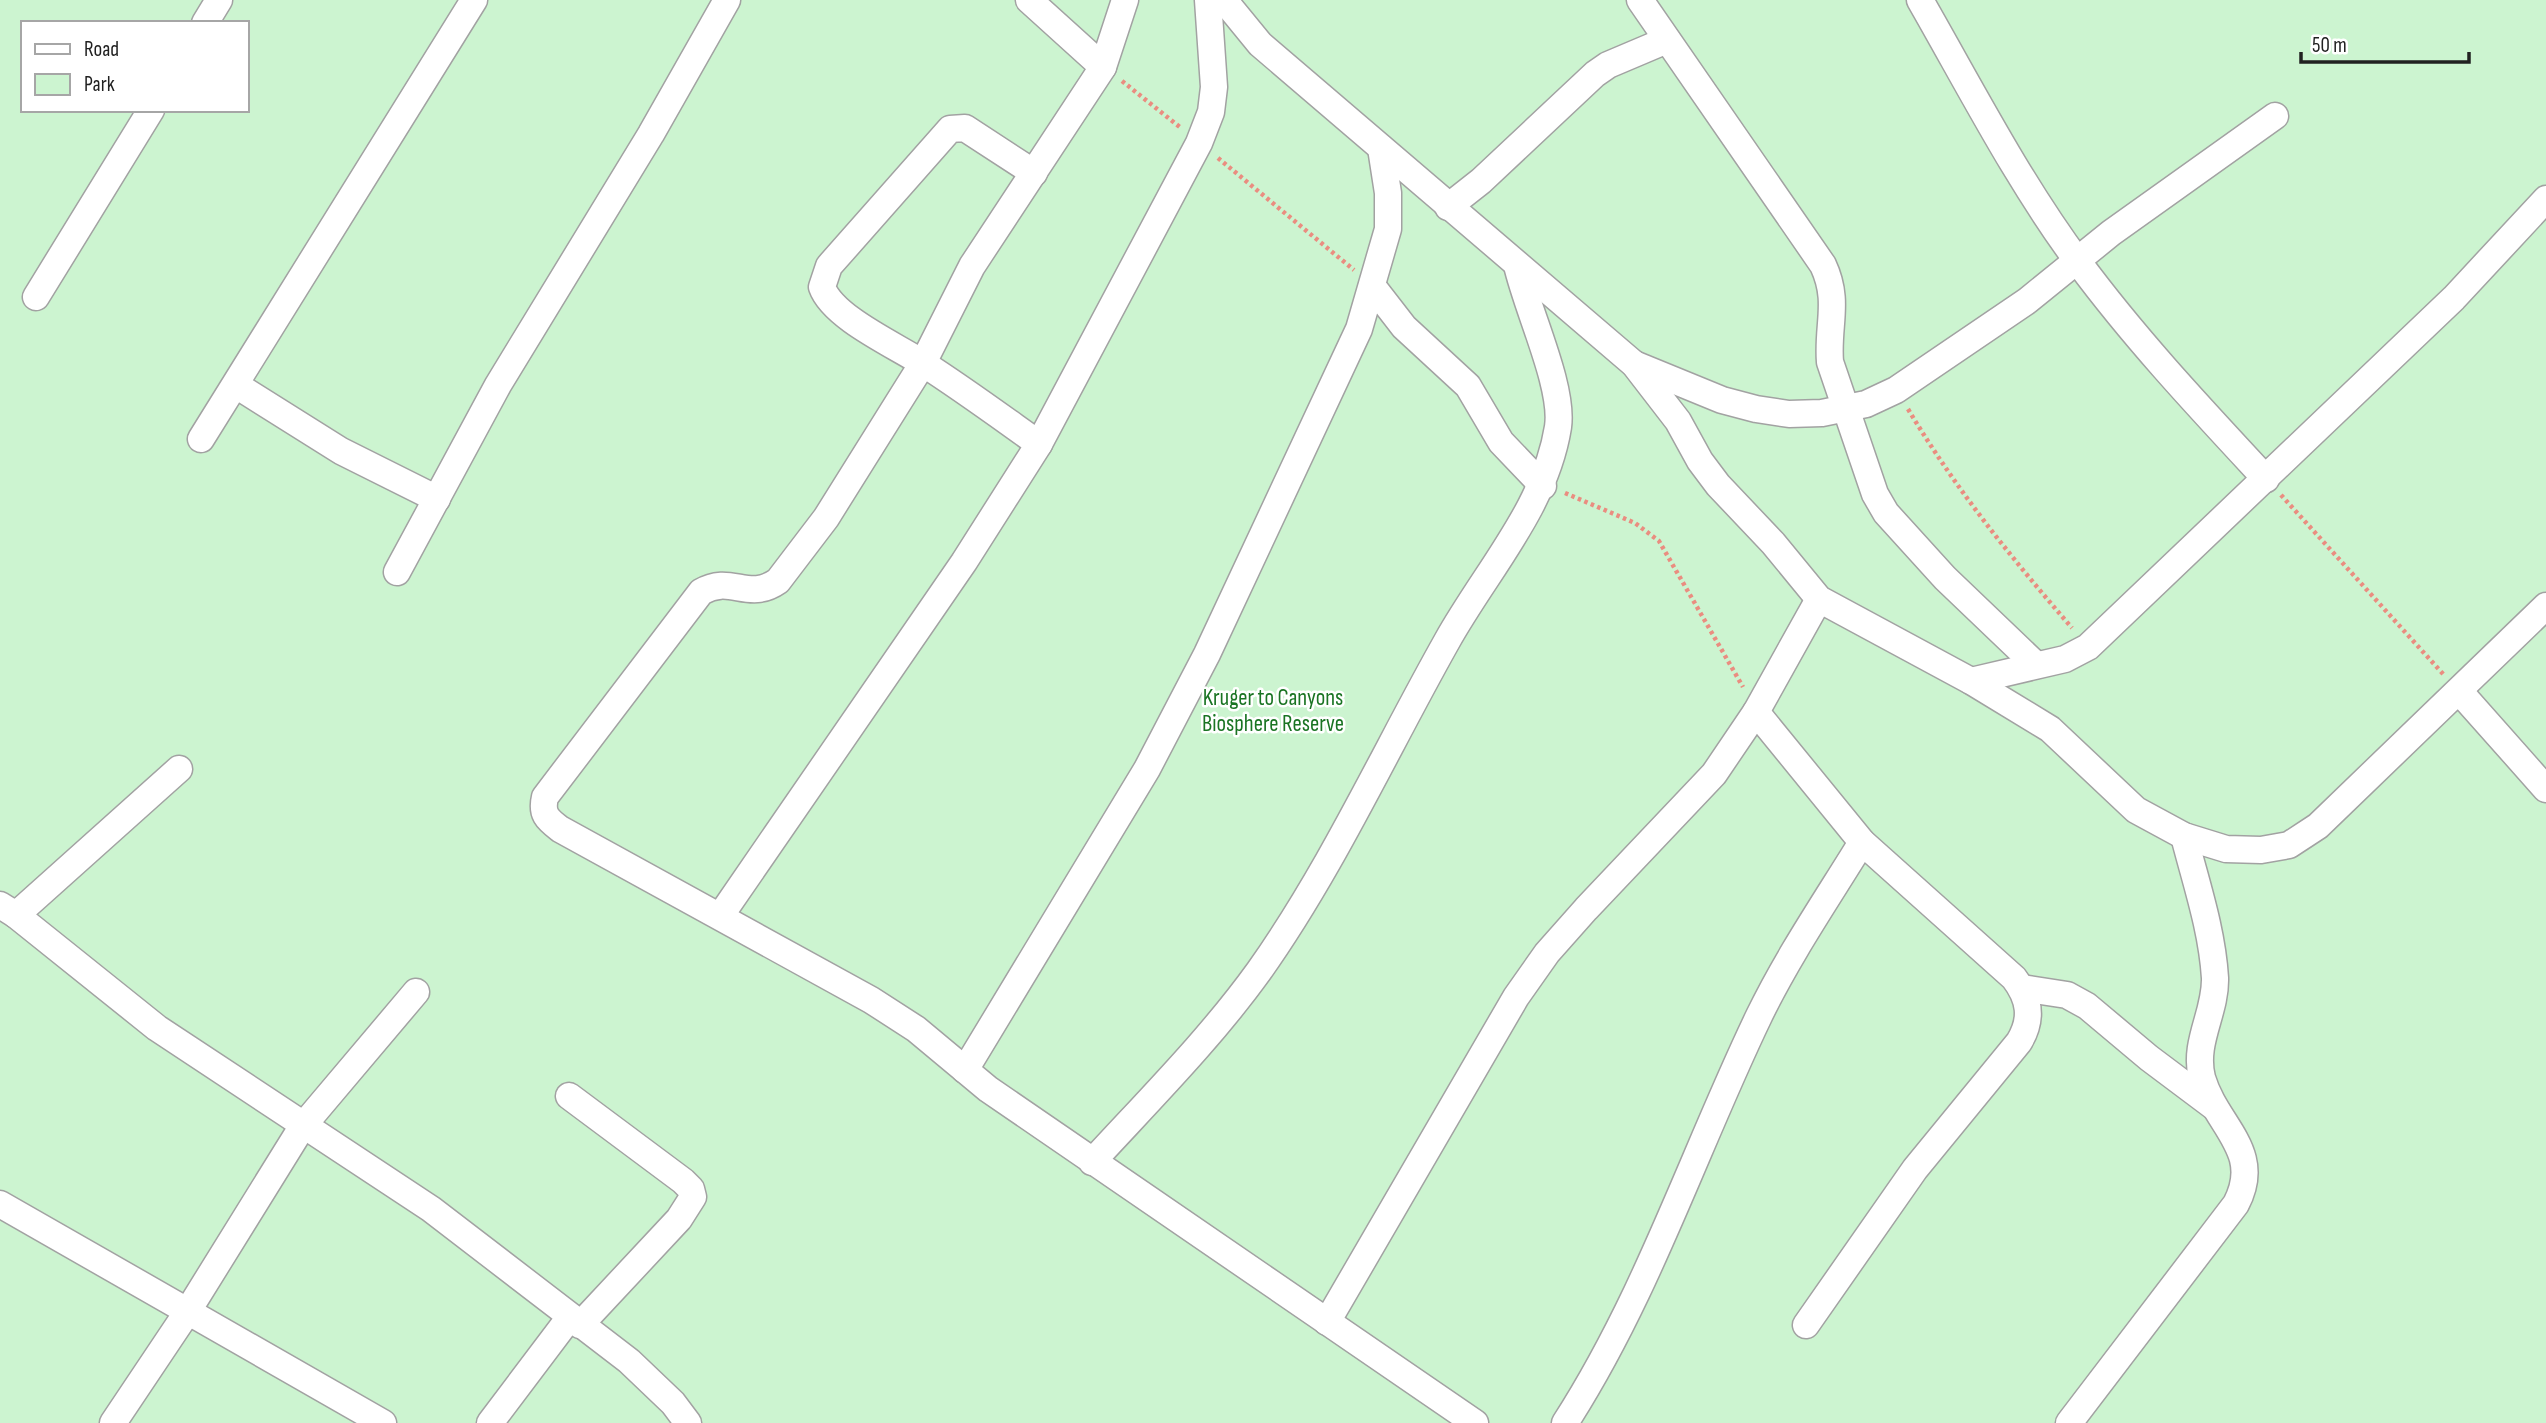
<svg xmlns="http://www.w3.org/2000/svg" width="2546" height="1423" font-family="'Sofia Sans Condensed',sans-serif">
<rect width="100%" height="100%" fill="#f0eee9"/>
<path fill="#ccf4d0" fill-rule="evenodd" d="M0 0H2546V1423H0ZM23 23H247V110H23Z"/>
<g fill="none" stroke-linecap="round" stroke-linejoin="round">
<defs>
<g id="minor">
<path d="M1029 0 1103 67"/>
<path d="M1125 0 1103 67 972 266 923 363 826 518 778 581C748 602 731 574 701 592L545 797C541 814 547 819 560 829L871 1000 916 1029 988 1089 1475 1423"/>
<path d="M1224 0 1260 44 1634 364 1678 421 1700 461 1718 485 1773 543 1819 599 1971 681 2050 729 2136 810 2184 836 2226 849 2261 850 2289 845 2318 826 2546 606"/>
<path d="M1640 0 1823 265C1840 301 1827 325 1830 362L1875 494 1886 513 1945 578 2036 665"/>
<path d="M1920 0C1971 89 2018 181 2079 263 2136 340 2201 409 2266 479"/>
<path d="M205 23 219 0"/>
<path d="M1034 173 965 128 950 129 829 266 822 287C833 318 897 346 924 364 963 389 1001 417 1039 444"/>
<path d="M1448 207 1481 181 1595 74 1608 65 1667 40"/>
<path d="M1373 287 1404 327 1468 386 1501 442 1543 486"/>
<path d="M36 297 151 110"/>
<path d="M1634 364 1722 400 1756 409 1789 414 1822 413 1866 404 1896 390 2027 301 2111 233 2275 116"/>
<path d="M236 385 341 451 437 499"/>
<path d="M201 439 474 0"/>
<path d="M397 572 498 385 651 134 727 0"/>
<path d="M1971 681 2065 659 2088 647 2454 298 2546 199"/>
<path d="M2459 691 2546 789"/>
<path d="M1756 712 1862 842 2014 978C2030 999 2033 1019 2019 1042L1915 1169 1806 1325"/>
<path d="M0 905 16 915 179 769"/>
<path d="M16 915 157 1028 431 1209 629 1361 673 1403 688 1423"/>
<path d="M721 915 964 562 1039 444 1199 143 1211 112 1214 87 1208 0"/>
<path d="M2022 988 2067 995 2087 1006 2149 1058 2213 1106"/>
<path d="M965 1070 1147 769 1207 654 1359 329 1388 229V193L1381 148"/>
<path d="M569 1096 683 1181 691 1189 693 1197 679 1219 580 1325"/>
<path d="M1092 1162C1149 1100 1210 1039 1259 971 1332 868 1385 751 1447 641 1486 571 1545 508 1558 427 1564 386 1527 310 1517 265"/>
<path d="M0 1204 383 1423"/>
<path d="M1327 1322 1516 997 1547 953 1586 909 1714 774 1756 712 1819 599"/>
<path d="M113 1423 186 1314 302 1127 416 992"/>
<path d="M490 1423 570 1317"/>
<path d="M1565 1423C1647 1296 1694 1151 1759 1016 1788 956 1827 899 1862 842"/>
<path d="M2069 1423 2236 1204C2264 1151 2216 1126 2202 1078 2193 1042 2216 1013 2215 978 2212 929 2196 883 2184 836"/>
</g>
</defs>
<use href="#minor" stroke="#a2a2a2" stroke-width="29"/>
<g stroke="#ea8d80" stroke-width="4.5" stroke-dasharray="3.5 3.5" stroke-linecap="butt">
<path d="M1122 81 1181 128"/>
<path d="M1218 158 1354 270"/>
<path d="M1908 409C1957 491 2010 556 2072 628"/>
<path d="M1565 493 1635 523 1659 541 1743 687"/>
<path d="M2281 495 2444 675"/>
</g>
<use href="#minor" stroke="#fff" stroke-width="26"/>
</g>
<g text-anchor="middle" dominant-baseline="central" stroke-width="5" stroke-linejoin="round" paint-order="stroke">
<g font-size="23" fill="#1a7423" stroke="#fff">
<text x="1273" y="698">Kruger to Canyons<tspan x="1273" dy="26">Biosphere Reserve</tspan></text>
</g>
</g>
<rect x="21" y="21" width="228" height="91" fill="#ffffff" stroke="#a6a6a6" stroke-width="2"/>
<rect x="35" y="44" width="35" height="10" fill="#ffffff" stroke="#a6a6a6" stroke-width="2"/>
<text x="84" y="56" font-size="21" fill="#212121">Road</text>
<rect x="35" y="74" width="35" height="21" fill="#ccf4d0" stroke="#a6a6a6" stroke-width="2"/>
<text x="84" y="91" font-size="21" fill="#212121">Park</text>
<path d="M2301 52v10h168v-10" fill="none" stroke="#212121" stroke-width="3.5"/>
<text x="2312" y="52" font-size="21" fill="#212121" stroke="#ffffff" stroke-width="5" paint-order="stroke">50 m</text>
</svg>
